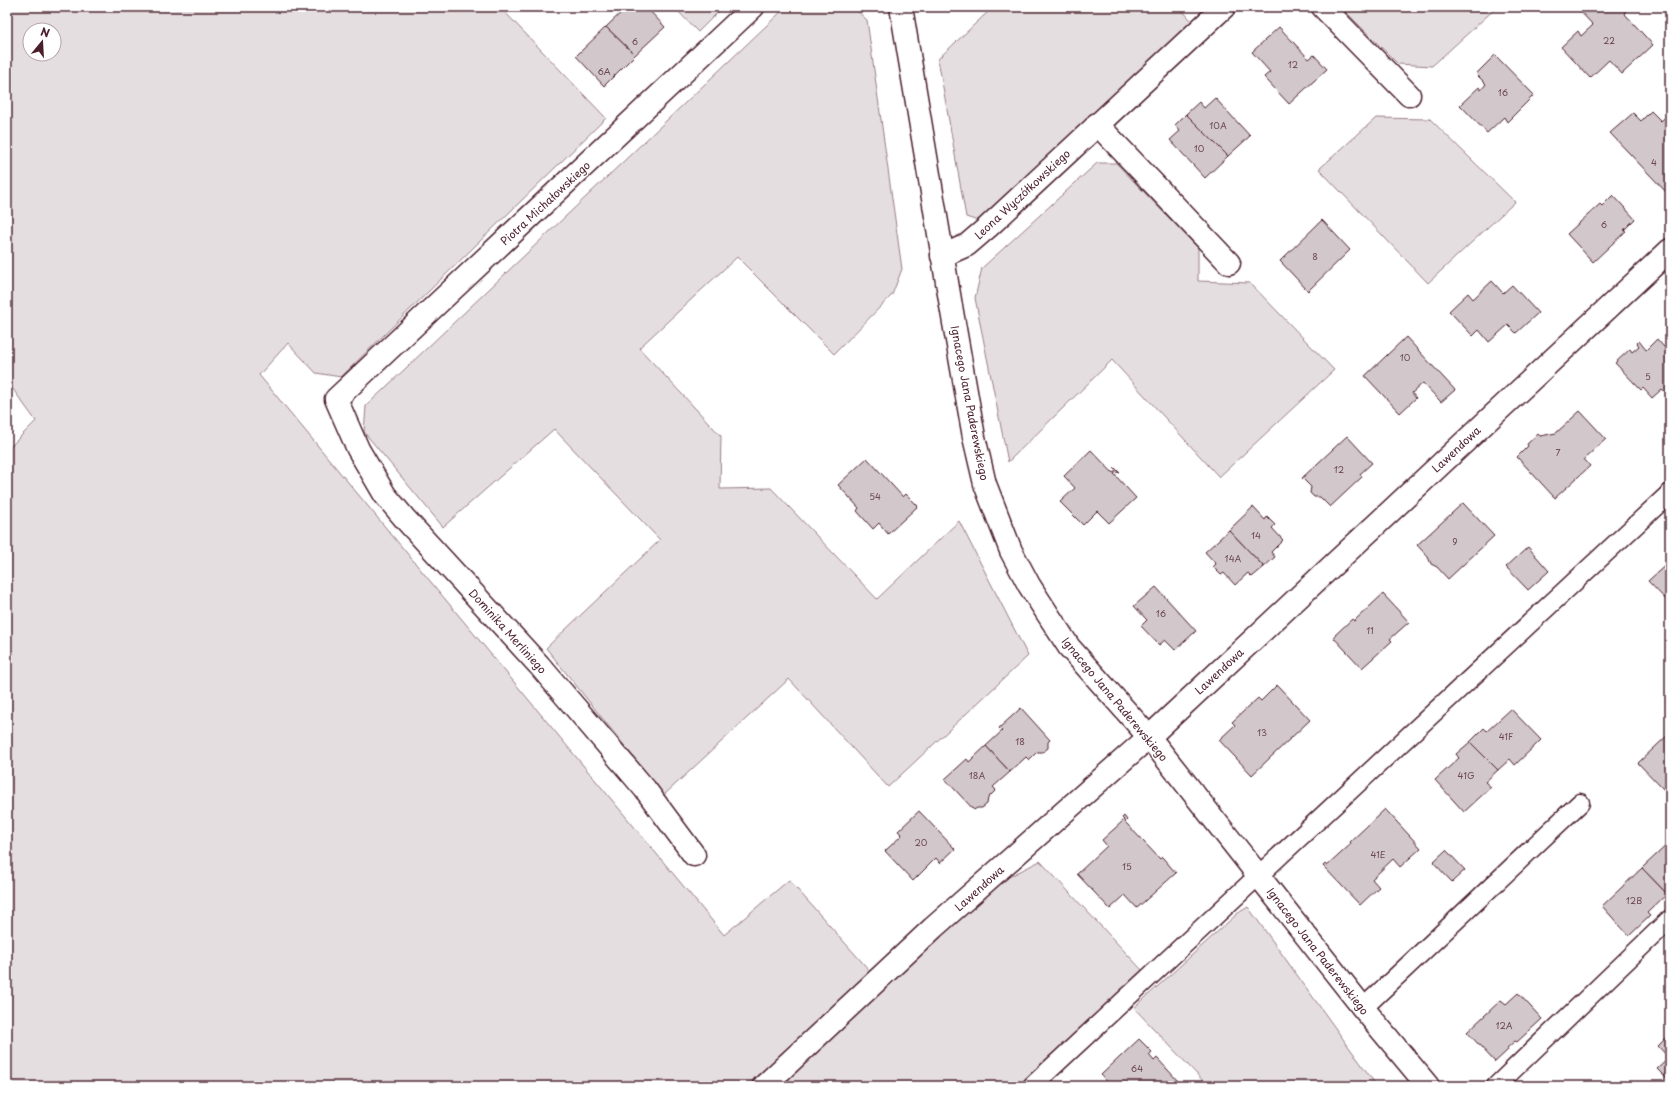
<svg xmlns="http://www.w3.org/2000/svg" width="1677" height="1093" font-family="'Playpen Sans',sans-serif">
<rect width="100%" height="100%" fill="#fff"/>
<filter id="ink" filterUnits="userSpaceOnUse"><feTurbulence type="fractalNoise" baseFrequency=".025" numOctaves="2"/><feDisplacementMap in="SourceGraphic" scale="8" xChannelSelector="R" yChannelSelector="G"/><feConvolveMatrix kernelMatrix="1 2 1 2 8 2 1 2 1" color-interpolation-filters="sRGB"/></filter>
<g filter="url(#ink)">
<g fill="#e5dee0" stroke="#987e86" fill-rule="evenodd">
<path d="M7 7H500L606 118 341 377 316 373 288 343 259 375 724 935 789 880 870 971 746 1086H7V450L36 421 7 381ZM30 30H54V54H30Z"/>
<path d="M674 7H723L698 32Z"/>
<path d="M786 7H853L867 20 902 269 892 295 834 354 737 257 639 348 721 436 720 489 771 488 877 599 959 521 1028 656 888 787 789 679 664 795 546 648 660 540 554 429 443 527 364 432 366 406Z"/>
<path d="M993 7H1179L1192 21 978 221 966 217 938 59Z"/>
<path d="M1341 7H1497L1432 66 1398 64Z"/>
<path d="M1376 118 1430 119 1515 202 1428 283 1319 169Z"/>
<path d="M1097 163H1116L1198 248V281L1250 283 1334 370 1219 477 1112 360 1008 462 975 298 982 268Z"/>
<path d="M1040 861 1142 970 1018 1086H779L1001 881Z"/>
<path d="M1248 907 1377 1086H1208L1134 1008 1238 913Z"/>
</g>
<g fill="#d2c7cb" stroke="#4a1f2b">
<path d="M627 7H646L665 27 635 55 606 27Z"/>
<path d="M1576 7H1626L1628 9 1624 13 1653 45 1622 74 1609 60 1590 78 1561 47 1578 31 1581 36 1593 25Z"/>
<path d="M606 27 635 55 604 86 576 56Z"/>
<path d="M1279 27 1309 59 1314 55 1327 69 1289 104 1264 77 1270 72 1252 52Z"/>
<path d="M1495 55 1534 95 1507 122 1504 117 1487 133 1460 105 1479 87 1481 90 1486 84 1476 74Z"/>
<path d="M1215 98 1250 136 1228 156 1186 114 1199 102 1204 108Z"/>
<path d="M1651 111 1661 121 1670 113V190L1667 193 1610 133 1633 113 1641 121Z"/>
<path d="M1186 114 1228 156 1205 178 1170 140 1180 131 1175 125Z"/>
<path d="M1613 195 1635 219 1624 230 1626 231 1593 262 1567 234 1600 204 1602 206Z"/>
<path d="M1322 220 1350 250 1308 291 1280 261Z"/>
<path d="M1492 281 1503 293 1512 285 1538 313 1516 333 1508 325 1489 342 1479 330 1473 336 1449 311 1468 293 1473 299Z"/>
<path d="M1406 337 1455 390 1441 402 1423 383 1412 393 1416 398 1400 413 1365 376Z"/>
<path d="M1657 339 1664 347 1670 341V397L1662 389 1652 398 1643 388 1641 390 1615 363 1630 349 1632 352 1639 346 1637 343 1639 341 1646 350Z"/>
<path d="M1580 411 1606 439 1584 459 1590 466 1555 498 1517 457 1528 446 1527 444 1538 434 1540 436 1556 433Z"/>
<path d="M1347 436 1372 463 1360 474 1362 477 1330 507 1320 497H1314L1310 493 1311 487 1302 478Z"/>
<path d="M1091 450 1113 473 1116 471 1114 469 1115 468 1120 473 1117 472 1114 474 1136 498 1109 523 1097 511 1083 525 1060 502 1075 488 1064 476Z"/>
<path d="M867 458 903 497 906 494 918 506 888 534 879 523 873 529 857 511 859 508 838 485Z"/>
<path d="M1463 503 1494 536 1448 579 1437 567 1431 564 1428 557 1417 545Z"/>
<path d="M1253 507 1265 520 1267 517 1275 525 1272 528 1283 540 1271 552 1275 557 1264 567 1229 530Z"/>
<path d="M1229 530 1264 567 1252 577 1248 573 1235 585 1224 573 1221 575 1213 567 1216 564 1205 552Z"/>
<path d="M1528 547 1549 571 1528 590 1506 567Z"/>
<path d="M1670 561V604L1648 581Z"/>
<path d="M1156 587 1196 631 1175 650 1165 640 1159 645 1141 626 1147 620 1134 606Z"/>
<path d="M1383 594 1409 622 1390 639 1392 641 1362 668 1333 637 1352 619 1354 621Z"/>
<path d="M1277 685 1310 720 1252 775 1219 740 1235 725 1232 722 1258 698 1261 701Z"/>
<path d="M1021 708 1050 740 1048 742V748L1043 752H1037L1029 760 1026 757 1010 772 986 746 1002 731 999 728Z"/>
<path d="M1511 709 1541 740 1515 765 1510 759 1498 770 1470 742 1484 728 1487 731Z"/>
<path d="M1670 733V789L1666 792 1638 763Z"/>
<path d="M1470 742 1498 770 1485 782 1491 787 1464 812 1435 780 1459 758 1456 754Z"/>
<path d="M986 746 1010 772 993 787 996 790 988 798 987 804 982 808H977L974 810 945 779 967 759 969 762Z"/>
<path d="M1385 809 1421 848 1400 867 1393 859 1372 879 1379 887 1360 905 1323 866 1325 864 1327 866 1351 844 1350 842Z"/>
<path d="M919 811 955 849 940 863 936 858 913 881 885 851 902 835 898 831Z"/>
<path d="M1124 816 1127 820 1125 822 1160 859 1162 857 1176 873 1137 908 1125 895 1110 909 1077 874 1107 846 1102 840 1124 820 1122 818Z"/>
<path d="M1670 842V891L1667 894 1642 868Z"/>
<path d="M1446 850 1465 870 1452 882 1433 862Z"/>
<path d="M1642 868 1667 894 1647 913 1650 916 1629 936 1602 906Z"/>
<path d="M1518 993 1542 1019 1517 1042 1515 1041 1507 1048 1508 1050 1495 1062 1467 1032 1501 1000 1506 1004Z"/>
<path d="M1670 1034V1082L1657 1069 1669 1058 1658 1046Z"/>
<path d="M1139 1039 1152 1052 1149 1055 1154 1061 1157 1058 1178 1081 1173 1086H1111L1101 1075Z"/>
</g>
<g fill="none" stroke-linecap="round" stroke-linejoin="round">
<defs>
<g id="service">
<path d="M1363 1008 1580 803"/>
<path d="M1032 1086 1670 493"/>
<path d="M1496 1086 1670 919"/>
</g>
<g id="minor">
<path d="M901 7 951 306 974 437 985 484 1011 551 1029 585 1069 647 1149 737 1363 1008 1428 1086"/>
<path d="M1323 7 1409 95"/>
<path d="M1097 124 1229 263"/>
<path d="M942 256 967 245 988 227 1224 7"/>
<path d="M694 855 645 789 539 665 406 520 385 495 358 449 336 399 753 7"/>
<path d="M764 1086 933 928 1149 737 1670 250"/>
</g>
</defs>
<use href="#service" stroke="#4a1f2b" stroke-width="21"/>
<use href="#minor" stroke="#4a1f2b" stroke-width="25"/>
<use href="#service" stroke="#fff" stroke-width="18"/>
<use href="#minor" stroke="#fff" stroke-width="22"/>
</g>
</g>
<g text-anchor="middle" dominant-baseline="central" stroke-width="3" stroke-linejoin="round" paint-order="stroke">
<g font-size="9" fill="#6c4953">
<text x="1609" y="40">22</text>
<text x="635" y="41">6</text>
<text x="1293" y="64">12</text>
<text x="604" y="71">6A</text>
<text x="1503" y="92">16</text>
<text x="1218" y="125">10A</text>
<text x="1199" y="148">10</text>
<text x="1654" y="162">4</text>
<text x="1604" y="224">6</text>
<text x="1315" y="256">8</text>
<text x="1405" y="357">10</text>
<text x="1648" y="376">5</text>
<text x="1558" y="452">7</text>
<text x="1339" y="469">12</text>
<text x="875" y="496">54</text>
<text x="1256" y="535">14</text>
<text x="1455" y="541">9</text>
<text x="1233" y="558">14A</text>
<text x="1161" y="613">16</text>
<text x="1370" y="630">11</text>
<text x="1262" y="732">13</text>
<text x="1506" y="736">41F</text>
<text x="1020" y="741">18</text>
<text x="977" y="775">18A</text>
<text x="1466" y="775">41G</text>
<text x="921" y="842">20</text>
<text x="1378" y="854">41E</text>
<text x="1127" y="866">15</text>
<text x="1634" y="900">12B</text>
<text x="1504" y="1025">12A</text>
<text x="1137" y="1068">64</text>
</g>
<g font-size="11" fill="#4a1f2b" stroke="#fff">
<text transform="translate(1022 194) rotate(-43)">Leona Wyczółkowskiego</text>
<text transform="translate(545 203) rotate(-43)">Piotra Michałowskiego</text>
<text transform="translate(970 403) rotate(79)">Ignacego Jana Paderewskiego</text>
<text transform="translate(1456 449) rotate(-43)">Lawendowa</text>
<text transform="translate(508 631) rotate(48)">Dominika Merliniego</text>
<text transform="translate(1219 671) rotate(-43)">Lawendowa</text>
<text transform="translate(1115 699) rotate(50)">Ignacego Jana Paderewskiego</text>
<text transform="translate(979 888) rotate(-42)">Lawendowa</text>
<text transform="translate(1318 951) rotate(52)">Ignacego Jana Paderewskiego</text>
</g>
</g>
<rect width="1677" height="1093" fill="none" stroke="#fff" stroke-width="24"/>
<rect x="12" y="12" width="1653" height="1069" fill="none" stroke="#4a1f2b" stroke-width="1.5" filter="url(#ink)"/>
<g transform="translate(42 42) rotate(18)"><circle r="19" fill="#ffffff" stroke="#b7a5aa"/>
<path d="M0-3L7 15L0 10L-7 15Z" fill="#4a1f2b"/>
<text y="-6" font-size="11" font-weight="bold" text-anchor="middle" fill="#4a1f2b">N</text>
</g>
</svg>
